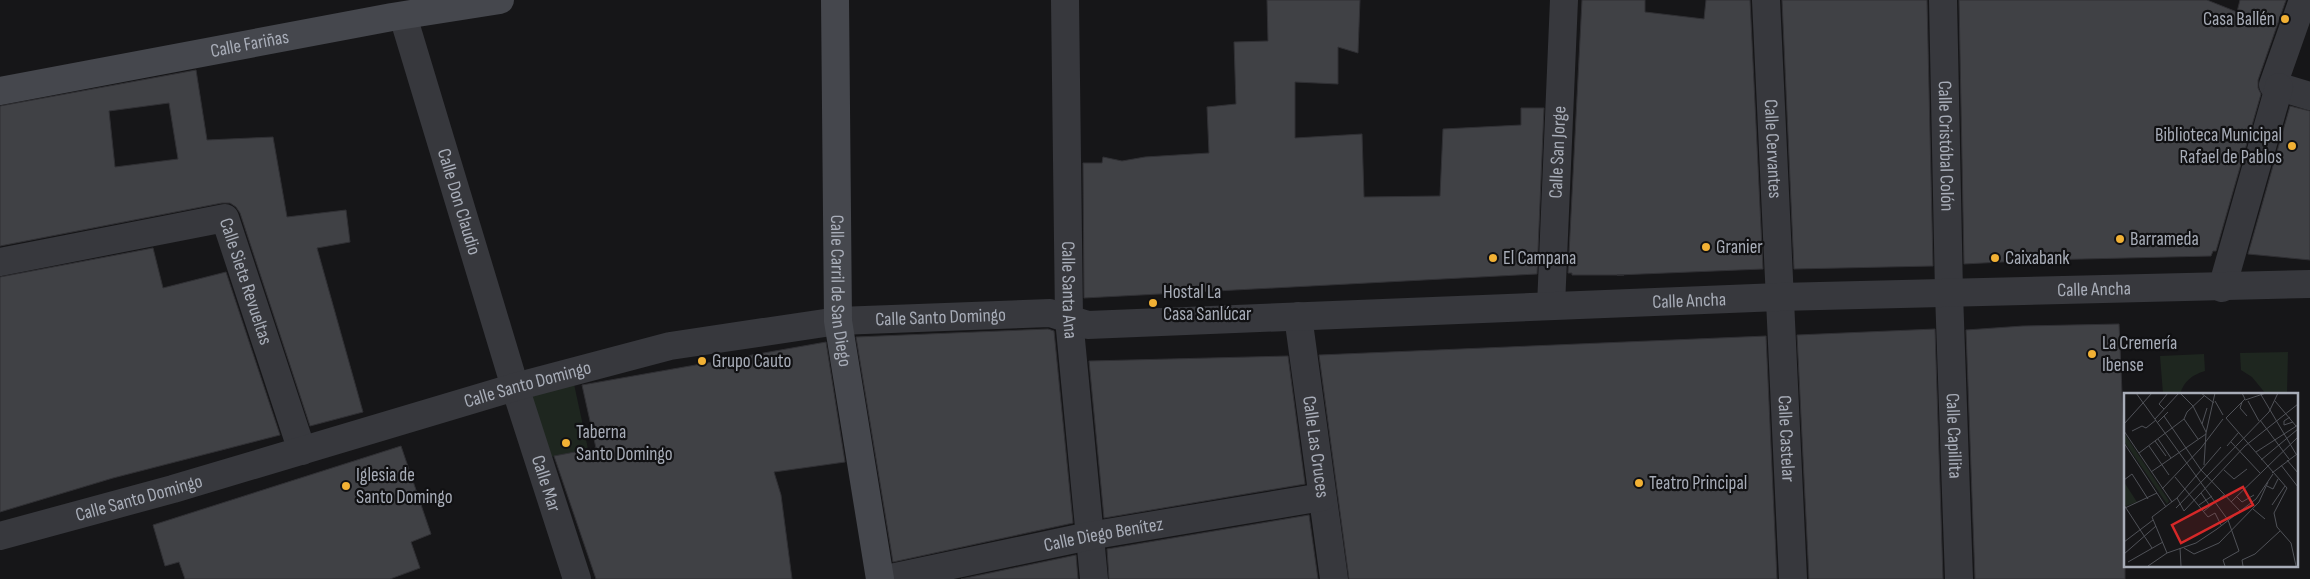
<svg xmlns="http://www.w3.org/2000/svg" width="2310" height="579" font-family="'Sofia Sans Condensed',sans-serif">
<rect width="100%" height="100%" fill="#161618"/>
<g fill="#1e261f">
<path d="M2288 352 2287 394H2266L2252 377 2241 370 2240 353Z"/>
<path d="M2204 354 2205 371C2192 375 2184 381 2180 394H2163L2160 356Z"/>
<path d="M574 384 588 449 546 458 530 403 534 394Z"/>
</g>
<g fill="#404145" stroke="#303034" fill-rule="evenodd">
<path d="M1267 0H1360L1358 53 1338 47V84L1295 82V138L1362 134 1364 197 1440 196 1443 129 1521 125V108H1544L1537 274 1084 298 1083 163H1102L1103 157 1122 161 1145 157 1209 153 1207 107 1236 104 1234 42 1268 41Z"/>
<path d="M1582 0H1645V12L1704 19 1706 0H1750L1763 269 1617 275H1624H1572V273H1568Z"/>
<path d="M1782 0H1927L1933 266 1794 269Z"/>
<path d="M1959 0H2207L2237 12 2240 0H2286L2258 80V88L2261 94 2216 251H2213L2211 256 2040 260 1964 264Z"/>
<path d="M196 70 207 140 273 137 287 217 346 210 350 242 317 248 363 412 310 426 240 213 236 207 230 203H222L0 246V106ZM169 103 178 159 115 167 109 111Z"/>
<path d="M2290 106 2310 111V260L2248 254Z"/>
<path d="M153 248 163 288 226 272 280 435 113 478 0 512V277Z"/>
<path d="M2119 324 2125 462V579H1975L1966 330 2023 326Z"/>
<path d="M1048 329 1054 331 1073 523 893 562 856 337Z"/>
<path d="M1935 329 1943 579H1809L1797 335Z"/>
<path d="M1766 336 1777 579H1349L1319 355Z"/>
<path d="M826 342 845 462 774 472 781 495 792 579H596L554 456 596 448 582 385Z"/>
<path d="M1288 356 1305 484 1104 518 1089 361Z"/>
<path d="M401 446 431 534 411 542 420 568 390 579H185L179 562 165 566 153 525Z"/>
<path d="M1309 515 1318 579H1109L1107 549Z"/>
<path d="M1076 555 1078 579H961Z"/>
</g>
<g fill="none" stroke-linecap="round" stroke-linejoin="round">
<g stroke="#37383d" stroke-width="28">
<path id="s1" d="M1065 0 1069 319 1094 579"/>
<path id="s2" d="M1766 0 1793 579"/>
<path id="s3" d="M1943 0 1949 293 1959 579"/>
<path d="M2303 0 2273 85 2310 96"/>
<path id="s4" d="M403 16 515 387 577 579"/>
<path id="s5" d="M0 262 225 218 302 451"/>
<path d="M2222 288 2279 87"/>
<path id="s6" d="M1551 306 1564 0"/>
<path id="s7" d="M1298 316 1334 579"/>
<path id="s8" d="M0 536 173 489 515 387 670 346 838 321 1050 313 1088 325 1779 297 2310 284"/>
<path id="s9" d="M886 579 1089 536 1322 497"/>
</g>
<g stroke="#45474d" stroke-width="28">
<path id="s10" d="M835 0 838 321 880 579"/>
<path id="s11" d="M0 91 392 17 500 0"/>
</g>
</g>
<g fill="#f2b134" stroke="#111113" stroke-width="2">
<circle cx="2285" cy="19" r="5"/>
<circle cx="2292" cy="146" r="5"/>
<circle cx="2120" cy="239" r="5"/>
<circle cx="1706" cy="247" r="5"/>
<circle cx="1493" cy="258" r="5"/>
<circle cx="1995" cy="258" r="5"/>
<circle cx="1153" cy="303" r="5"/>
<circle cx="2092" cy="354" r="5"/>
<circle cx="702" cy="361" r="5"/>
<circle cx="566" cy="443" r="5"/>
<circle cx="1639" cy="483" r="5"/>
<circle cx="346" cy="486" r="5"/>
</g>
<g text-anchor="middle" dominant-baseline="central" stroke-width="4.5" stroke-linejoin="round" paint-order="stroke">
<g font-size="19" fill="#a8adb8" stroke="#111113" text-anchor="start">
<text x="2275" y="19" text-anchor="end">Casa Ballén</text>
<text x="2282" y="135" text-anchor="end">Biblioteca Municipal<tspan x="2282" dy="22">Rafael de Pablos</tspan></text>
<text x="2130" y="239">Barrameda</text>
<text x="1716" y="247">Granier</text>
<text x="1503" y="258">El Campana</text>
<text x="2005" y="258">Caixabank</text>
<text x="1163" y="292">Hostal La<tspan x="1163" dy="22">Casa Sanlúcar</tspan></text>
<text x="2102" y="343">La Cremería<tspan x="2102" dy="22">Ibense</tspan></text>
<text x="712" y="361">Grupo Cauto</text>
<text x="576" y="432">Taberna<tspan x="576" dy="22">Santo Domingo</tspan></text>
<text x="356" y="475">Iglesia de<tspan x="356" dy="22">Santo Domingo</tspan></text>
<text x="1649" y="483">Teatro Principal</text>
</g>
<g font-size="19" fill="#a8adb8" stroke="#111113">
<text stroke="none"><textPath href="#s11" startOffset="254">Calle Fariñas</textPath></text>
<text stroke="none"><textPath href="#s3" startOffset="146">Calle Cristóbal Colón</textPath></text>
<text stroke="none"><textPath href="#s2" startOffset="149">Calle Cervantes</textPath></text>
<text stroke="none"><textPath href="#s6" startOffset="154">Calle San Jorge</textPath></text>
<text stroke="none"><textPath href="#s4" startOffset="194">Calle Don Claudio</textPath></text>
<text stroke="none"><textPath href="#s5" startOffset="296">Calle Siete Revueltas</textPath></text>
<text stroke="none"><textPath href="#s1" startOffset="290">Calle Santa Ana</textPath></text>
<text stroke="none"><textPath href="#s8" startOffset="2125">Calle Ancha</textPath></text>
<text stroke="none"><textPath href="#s10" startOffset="291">Calle Carril de San Diego</textPath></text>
<text stroke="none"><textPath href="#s8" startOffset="1720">Calle Ancha</textPath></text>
<text stroke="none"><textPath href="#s8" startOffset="969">Calle Santo Domingo</textPath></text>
<text stroke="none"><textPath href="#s8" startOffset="549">Calle Santo Domingo</textPath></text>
<text stroke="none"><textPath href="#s3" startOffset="436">Calle Capillita</textPath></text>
<text stroke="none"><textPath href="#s2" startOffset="439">Calle Castelar</textPath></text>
<text stroke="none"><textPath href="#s7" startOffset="132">Calle Las Cruces</textPath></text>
<text stroke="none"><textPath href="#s4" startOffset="489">Calle Mar</textPath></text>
<text stroke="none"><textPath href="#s8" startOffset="144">Calle Santo Domingo</textPath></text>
<text stroke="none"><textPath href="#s9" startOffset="222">Calle Diego Benítez</textPath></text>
</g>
</g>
<g transform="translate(2124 393)">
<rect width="174" height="174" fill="#161618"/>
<path d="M0 40 45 108 43 111 0 48ZM0 89 13 109 2 113 0 111Z" fill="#1e261f"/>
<path fill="none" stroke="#505258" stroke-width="1" d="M12 0 104 127 115 158 99 167 101 173M56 0 69 13 82 39M77 0 90 10M136 0 172 61M121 7 142 0M91 8 99 22M124 8 135 28M151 8 172 33M118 9 116 15 123 23M40 16 35 11 44 0M40 23 77 77 116 118M166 24 160 28V32L169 29M102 25 163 95 150 120 153 134 167 150 172 173M102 25 121 6 118 0M31 26 55 0M60 26 63 19 80 3M60 26 74 46M136 27 165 66M33 30 44 19M0 31 28 0M78 31 83 15M0 38 48 109M8 38 18 33 22 35 32 27M34 46 47 65M31 48 42 63M107 49 136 80M0 50 42 114M25 53 45 82M103 53 115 39M132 59 174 32M15 60 60 26M137 67 174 36M163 67 174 80M80 72 82 40 91 0M157 72 174 94M100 77 110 86 123 76M27 79 82 41M148 80 173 61M51 84 84 124 91 120 97 132M0 87 8 81 24 106M143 93 149 96 154 86M38 96 77 55 99 26M77 100 86 113M112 103 118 109 130 102M53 105 60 118 121 53 174 11M107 109 174 44M0 112 28 155M75 112 88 103M148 112 161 93M1 115 33 100M52 115 145 19 154 0M129 116 141 126M80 118 100 102M0 149 29 127M56 155 57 173M60 155 70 161 95 150 135 109 144 89M43 160 28 124 53 105 97 54M0 161 32 133M4 169 39 149M24 173 43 160 72 150 93 136 132 106 149 81M119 173 118 167 131 161 156 138"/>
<path fill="#d62828" fill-opacity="0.15" stroke="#d62828" stroke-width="2.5" d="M119 94 129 112 57 150 48 132Z"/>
<rect width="174" height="174" fill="none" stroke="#a8adb8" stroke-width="2.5"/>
</g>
</svg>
